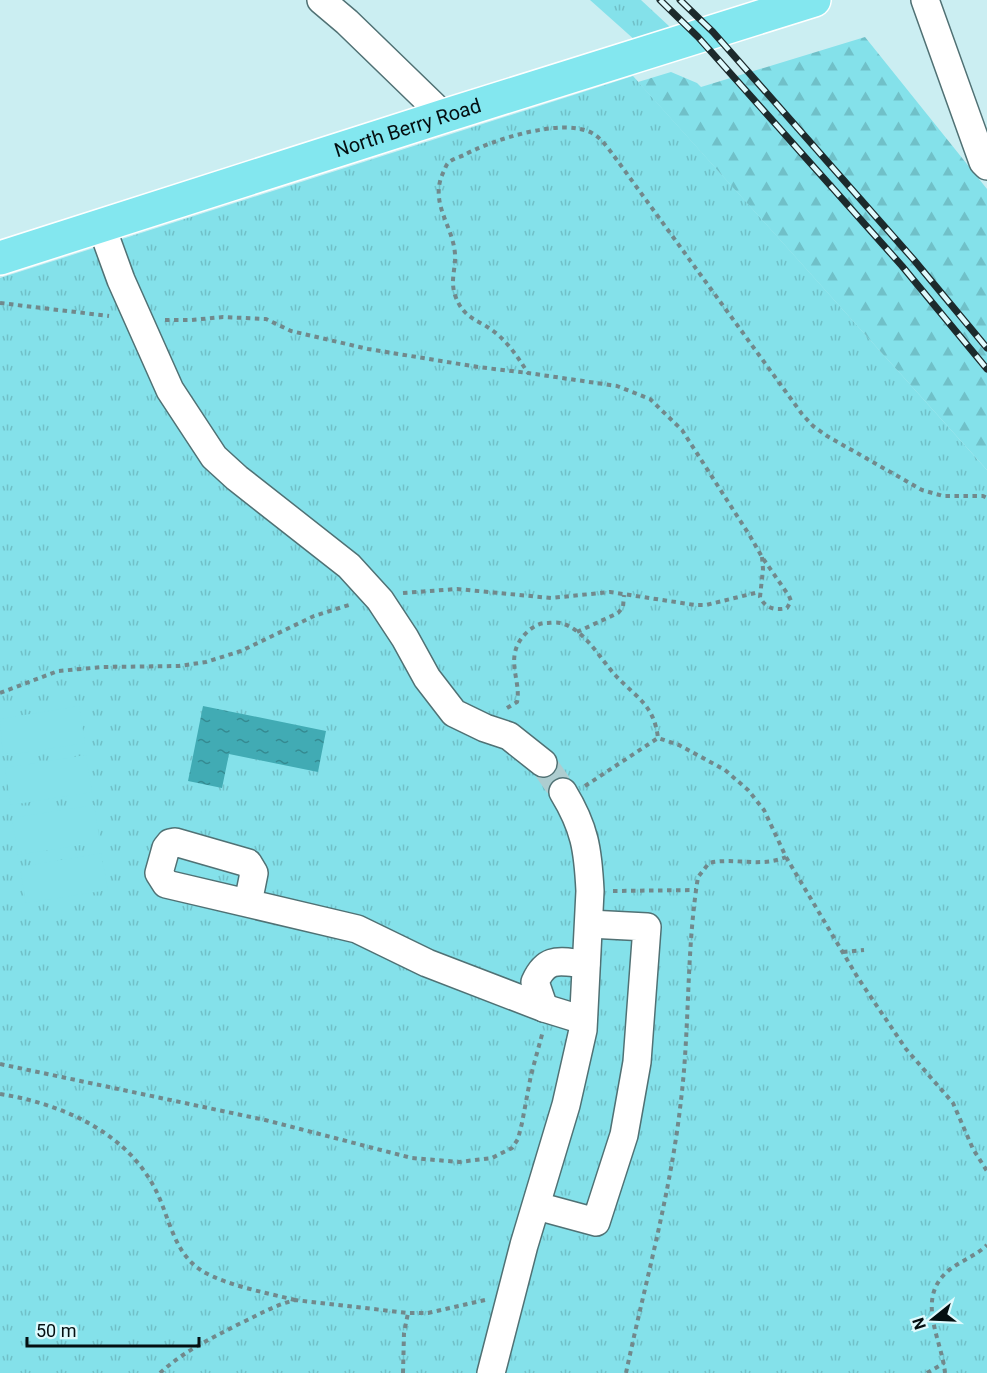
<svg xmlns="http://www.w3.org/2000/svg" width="987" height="1373" font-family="Roboto,sans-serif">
<defs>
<pattern id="grass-tufts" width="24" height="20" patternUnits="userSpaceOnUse" patternTransform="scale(1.5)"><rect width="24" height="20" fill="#84e1ea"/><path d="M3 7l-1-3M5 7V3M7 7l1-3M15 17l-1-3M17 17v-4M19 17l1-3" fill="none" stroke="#70c0c8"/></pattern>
<pattern id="forest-firs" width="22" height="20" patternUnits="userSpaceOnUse" patternTransform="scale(1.5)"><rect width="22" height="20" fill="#84e1ea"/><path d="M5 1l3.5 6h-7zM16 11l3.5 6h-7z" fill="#70c0c8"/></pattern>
<pattern id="water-ripples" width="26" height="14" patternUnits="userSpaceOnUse" patternTransform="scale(1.5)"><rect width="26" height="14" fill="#41abb4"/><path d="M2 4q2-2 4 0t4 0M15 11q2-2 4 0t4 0" fill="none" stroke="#348a91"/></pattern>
</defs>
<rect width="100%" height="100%" fill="#cbeef2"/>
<g fill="url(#grass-tufts)">
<path d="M590 0H641L670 27 636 41Z"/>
<path d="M633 76 987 470V1373H0V278Z"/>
</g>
<path fill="url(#forest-firs)" d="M865 37 987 189V470L638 82 671 72 697 83 701 87Z"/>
<g fill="#84e1ea">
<path d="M79 706 85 743 3 756 0 719Z"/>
<path d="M86 755 92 792 11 805 5 768Z"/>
<path d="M94 805 100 842 18 855 12 818Z"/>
<path d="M101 853 108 890 26 903 20 867Z"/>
</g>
<path fill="url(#water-ripples)" d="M203 706 326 731 318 772 229 754 222 788 188 781Z"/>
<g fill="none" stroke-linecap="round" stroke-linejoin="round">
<path stroke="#adcdd0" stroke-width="27" stroke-dasharray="27 14" stroke-linecap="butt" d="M543 763 563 792"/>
<defs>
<g id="minor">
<path d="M321 0 347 22 444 116"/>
<path d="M925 0 983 162 987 166"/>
<path d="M101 225 121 280 170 390 214 457 237 478 349 566 380 600 405 638 427 678 454 713 485 728 509 736 543 763"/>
<path d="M248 903 254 873 248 863 175 842 170 843 166 848 159 873 166 884 357 929 427 963 544 1008 583 1020"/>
<path d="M544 1008 535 982C547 955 561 962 586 964"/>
<path d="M537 1206 596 1222 624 1135 637 1062 647 927 589 924"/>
<path d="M491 1373 524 1245 566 1105 583 1030 590 891C588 850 585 828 563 792"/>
</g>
<g id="major">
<path id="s1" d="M0 258 444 116 814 0"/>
</g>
</defs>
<use href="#minor" stroke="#507174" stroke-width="30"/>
<use href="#major" stroke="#fff" stroke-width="36"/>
<g stroke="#71898c" stroke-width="4" stroke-dasharray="4.5 4.5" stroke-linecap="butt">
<path d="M0 303 109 316"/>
<path d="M165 320H191L223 317 266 319 291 331 368 349 478 367 528 373"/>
<path d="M762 557 763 569 760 597C765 608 775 611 787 608L791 601 789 596 762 557 750 536 682 430 650 399 617 386 528 373C519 359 510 345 497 334 480 319 464 321 455 295 450 280 456 268 455 254 453 225 428 202 444 171 445 169 446 165 448 163 452 159 460 157 464 155 492 140 562 117 592 133 601 138 608 148 614 156L802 414 813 426 827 436 922 490 943 496H983L987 498"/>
<path d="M403 593 457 589 551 598 610 592 695 605H706L759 592"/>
<path d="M577 632 618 613 623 607 624 595"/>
<path d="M0 693 58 671 103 667 179 666 206 662 241 651 314 616 352 604"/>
<path d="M507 708 517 702C521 683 508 664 518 644 523 634 535 623 546 623 550 623 556 622 560 623 584 628 600 659 616 676 637 698 654 705 658 738L679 745 725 770 748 790 764 810 786 857 858 978 906 1049 953 1103 973 1149 987 1171"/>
<path d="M585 786 658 738"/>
<path d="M613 891 696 890"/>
<path d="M843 952 864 950"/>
<path d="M0 1064 265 1120 412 1158 459 1162 492 1158 512 1148 518 1139 522 1123 531 1075 543 1031"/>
<path d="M0 1094C58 1103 123 1130 153 1185 167 1209 171 1243 192 1263 211 1283 268 1293 295 1300"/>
<path d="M160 1373C184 1351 210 1339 239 1324 258 1315 275 1305 295 1300L408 1313H428L485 1300"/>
<path d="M403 1373 404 1333 408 1313"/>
<path d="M626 1373C645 1283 671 1192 681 1100 690 1026 686 951 698 877L709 863C734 857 760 868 786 857"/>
<path d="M927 1373 944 1363"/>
<path d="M945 1373C942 1340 915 1299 948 1271 960 1261 976 1256 987 1245"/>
</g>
<use href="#minor" stroke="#fff" stroke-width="27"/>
<use href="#major" stroke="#83e7ef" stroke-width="33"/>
<defs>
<g id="rail">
<path d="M660 0 698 37 902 266 987 369"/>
<path d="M680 0 713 32 914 260 987 348"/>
</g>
</defs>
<use href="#rail" stroke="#1c2a2c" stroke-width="7"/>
<use href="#rail" stroke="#defafd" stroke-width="4.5" stroke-dasharray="14" stroke-linecap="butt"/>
</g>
<g text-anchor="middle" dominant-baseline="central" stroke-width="6" stroke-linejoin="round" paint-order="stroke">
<g font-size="20" fill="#040f11" stroke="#defafd">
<text stroke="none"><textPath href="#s1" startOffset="428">North Berry Road</textPath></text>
</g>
</g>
<g transform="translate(933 1319) rotate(252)" stroke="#defafd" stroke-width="4.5" paint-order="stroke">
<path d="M0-4.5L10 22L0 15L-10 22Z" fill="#040f11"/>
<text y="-9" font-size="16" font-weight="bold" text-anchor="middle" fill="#040f11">N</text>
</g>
<path d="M27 1337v9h172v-9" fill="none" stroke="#040f11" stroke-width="3"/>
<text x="36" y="1337" font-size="18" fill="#040f11" stroke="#defafd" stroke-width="4.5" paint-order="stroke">50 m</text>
</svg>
